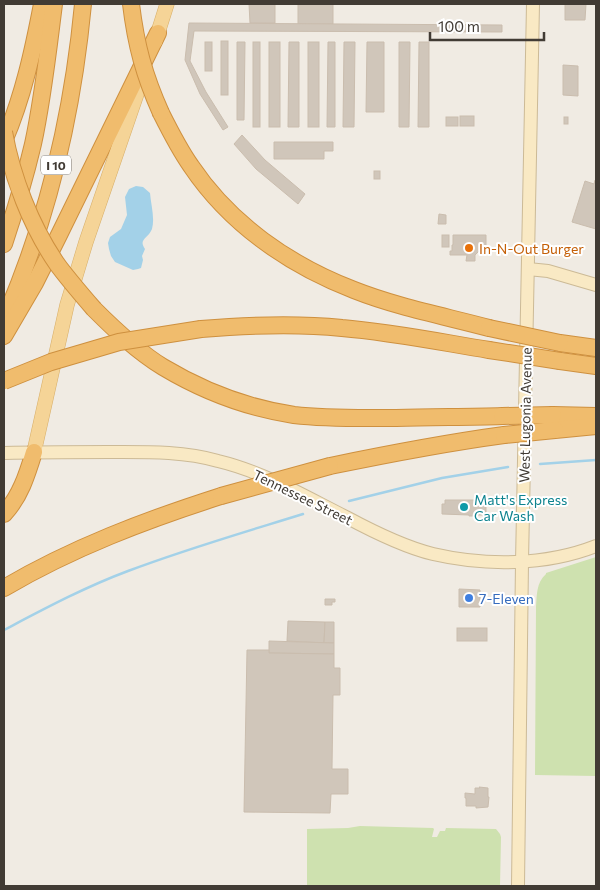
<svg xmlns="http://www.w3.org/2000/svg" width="600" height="890" font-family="Commissioner,sans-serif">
<rect width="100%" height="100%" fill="#f0ebe3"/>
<g fill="#cee1af">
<path d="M596 557V776L535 775 536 607C537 595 536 583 546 574V573Z"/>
<path d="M360 826 433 828 434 829 432 837H437L440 831H445L446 828 496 829 500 834 501 837 500 886H307V829L348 828Z"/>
</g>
<path fill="#a3d1e8" d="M136 186 143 187 150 193C151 205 155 218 152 229 148 239 138 239 145 249L142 256 143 260 141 268 138 269 133 270 115 262 111 256 109 249 108 243 110 237 121 229 127 215 125 197 129 189Z"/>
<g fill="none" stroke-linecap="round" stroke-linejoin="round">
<g stroke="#a3d1e8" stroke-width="2.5">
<path d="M540 464 596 460"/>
<path d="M349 501 442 478 508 467"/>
<path d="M4 630C44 609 85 587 128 571 186 549 245 532 303 514"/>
</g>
</g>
<g fill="#d0c6ba" stroke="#cabdae">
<path d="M249 4H275V23H250Z"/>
<rect x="298" y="4" width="35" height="20"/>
<path d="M565 4H586L585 20H565Z"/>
<path d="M189 23 502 25V32L194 31 190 61 206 92 228 127 223 130 200 94 185 60Z"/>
<rect x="221" y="41" width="7" height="54"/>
<rect x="205" y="42" width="7" height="29"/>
<path d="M237 42H245L244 120H237Z"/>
<rect x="253" y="42" width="7" height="85"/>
<rect x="269" y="42" width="11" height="85"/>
<path d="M289 42H299V127H288Z"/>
<rect x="308" y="42" width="11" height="85"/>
<path d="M328 42H335V127H327Z"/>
<path d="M344 42H355L354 127H343Z"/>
<path d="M367 42H384V112H366Z"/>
<path d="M399 42H410L409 127H399Z"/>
<path d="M419 42H429V127H418Z"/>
<path d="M563 65 578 66V96L563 95Z"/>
<rect x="460" y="116" width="14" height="10"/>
<rect x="446" y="117" width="12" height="9"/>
<rect x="564" y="117" width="4" height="7"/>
<path d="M242 135 265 160 305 194 298 204 256 169 234 144Z"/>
<path d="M274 142H333V151H324V159H274Z"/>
<rect x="374" y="171" width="6" height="8"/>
<path d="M595 180H596V229L572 222 585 181 594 184Z"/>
<path d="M439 214 446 215V224H438Z"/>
<rect x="442" y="235" width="7" height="12"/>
<path d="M453 235H486V251H479L475 255V261H466L467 255H450V251H452V245H453Z"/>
<path d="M445 500H475V502H484V504H486V515H476V516H469V515L442 514V504H445Z"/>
<path d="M459 589 480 590V607H459Z"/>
<path d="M325 599H335V602H332V605H325Z"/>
<path d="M288 621 325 622 324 643 287 641Z"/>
<path d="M325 622H334V643H324Z"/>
<rect x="457" y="628" width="30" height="13"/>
<path d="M269 641 334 643V654L269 653Z"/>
<path d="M247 650H269V653L334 654V668H340V695H333L332 769H348V794H331L330 813 244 812Z"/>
<path d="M479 787 488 788V797H489L488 807 476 808V806H466V798H465V793L475 794V788H480Z"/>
</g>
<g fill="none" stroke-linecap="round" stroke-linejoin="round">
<defs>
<g id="secondary">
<path d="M528 269 548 271 596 285"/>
<path d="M4 453C39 452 74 452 109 452 146 452 183 451 218 461 264 472 304 496 346 517 372 531 404 547 433 554 485 566 545 566 596 546"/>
<path d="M518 886 522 562 533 4"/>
</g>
<g id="primary">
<path d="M155 42 167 4"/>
<path d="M34 452 67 305 86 242 142 79"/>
</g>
<g id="highway">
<path d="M161 113C170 131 179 149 191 166 230 224 289 265 354 290 397 307 444 316 489 328"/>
<path d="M4 141C23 97 33 51 42 4"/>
<path d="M4 244C15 211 25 178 33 144 43 98 48 51 54 4"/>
<path d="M94 309C115 330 137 351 163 367 203 391 248 408 294 415 328 419 362 418 396 418 432 417 467 417 502 416"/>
<path d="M7 313C49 215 73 110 83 4"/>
<path d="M201 329C248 325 295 323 342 328 391 332 440 342 489 350"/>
<path d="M4 336 35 283 59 235 158 33"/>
<path d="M560 343 596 348"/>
<path d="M560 361 596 366"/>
<path d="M553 415 596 416"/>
<path d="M555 430 596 426"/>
<path d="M330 466C388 454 445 443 504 435"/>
<path d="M4 514C20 497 27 475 34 452"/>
<path d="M4 588C72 548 146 520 221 496"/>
</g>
</defs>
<use href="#secondary" stroke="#ccba96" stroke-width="14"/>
<use href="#primary" stroke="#d8af69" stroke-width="15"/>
<use href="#highway" stroke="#ce903f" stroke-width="18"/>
<use href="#secondary" stroke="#f9e9c4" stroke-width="12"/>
<use href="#primary" stroke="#f5d497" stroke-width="14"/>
<use href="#highway" stroke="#f0bc6d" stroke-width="16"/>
<defs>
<g id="highway-bridge">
<path d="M131 4C136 45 144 75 161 113"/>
<path d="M4 132C12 177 31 226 57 264 68 279 81 294 94 309"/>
<path d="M489 328 560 343"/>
<path d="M489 350 560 361"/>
<path d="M4 381 51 362 119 342 201 329"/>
<path d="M502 416 553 415"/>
<path d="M504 435 555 430"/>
<path d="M221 496 330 466"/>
</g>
</defs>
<use href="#highway-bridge" stroke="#ce903f" stroke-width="18" stroke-linecap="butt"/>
<use href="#highway-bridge" stroke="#f0bc6d" stroke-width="16"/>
</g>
<circle fill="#e8710a" stroke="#fff" stroke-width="2" cx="469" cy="248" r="5"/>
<circle fill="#0f9aa8" stroke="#fff" stroke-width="2" cx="464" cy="507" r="5"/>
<circle fill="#3f7fe0" stroke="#fff" stroke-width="2" cx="469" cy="598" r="5"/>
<g text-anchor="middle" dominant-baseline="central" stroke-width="4" stroke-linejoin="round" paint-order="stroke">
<rect fill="#fff" stroke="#7a7671" stroke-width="1" x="41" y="155.5" width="30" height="19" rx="4"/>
<g font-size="12" font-weight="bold" fill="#413b34">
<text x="56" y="165">I 10</text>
</g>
<g font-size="14" fill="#c56008" stroke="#fff" text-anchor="start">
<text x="479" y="248">In-N-Out Burger</text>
</g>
<g font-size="14" fill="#413b34" stroke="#fff">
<text transform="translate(525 415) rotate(-89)">West Lugonia Avenue</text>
<text transform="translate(303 497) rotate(26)">Tennessee Street</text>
</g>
<g font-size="14" fill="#0d838f" stroke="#fff" text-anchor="start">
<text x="474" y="499">Matt's Express<tspan x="474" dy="16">Car Wash</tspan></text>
</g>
<g font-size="14" fill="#366cbe" stroke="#fff" text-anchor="start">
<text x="479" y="598">7-Eleven</text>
</g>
</g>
<rect width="600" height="890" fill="none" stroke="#413b34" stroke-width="10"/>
<path d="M430 32v8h114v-8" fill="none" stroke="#413b34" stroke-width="2.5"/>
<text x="438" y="32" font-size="15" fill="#413b34" stroke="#ffffff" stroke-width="4" paint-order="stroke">100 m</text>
</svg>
